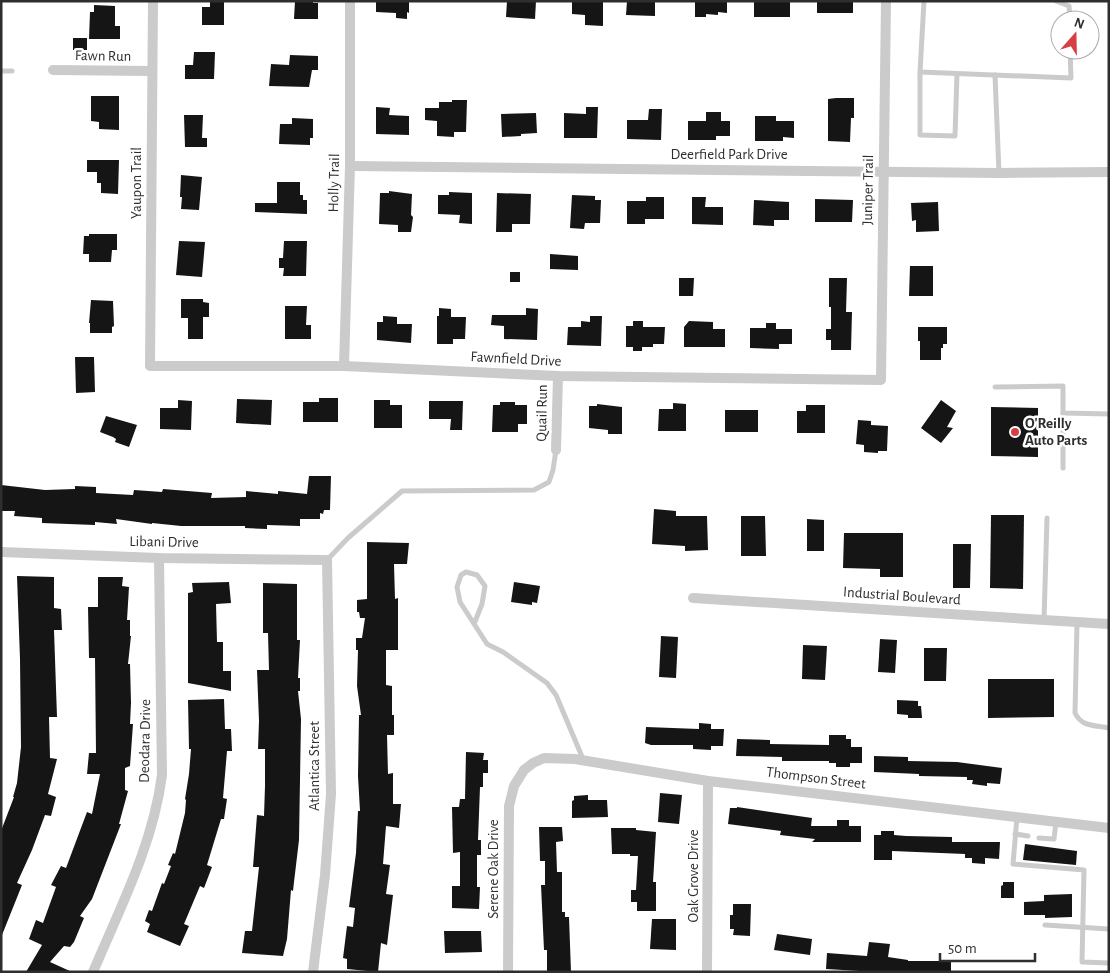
<svg xmlns="http://www.w3.org/2000/svg" width="1110" height="973" font-family="'Alegreya Sans',sans-serif">
<rect width="100%" height="100%" fill="#fff"/>
<g fill="#151515">
<path d="M210 1H224V25H202V7H210Z"/>
<path d="M295 1H313V3H318V19H294Z"/>
<path d="M376 1H409V13L407 12V19L396 18V13L376 12Z"/>
<path d="M507 1H536L535 19 506 17Z"/>
<path d="M572 1H603V26L585 25V15L572 14Z"/>
<path d="M627 1H655V16L626 15Z"/>
<path d="M695 1H727V13L718 12V15L706 14V17H695Z"/>
<rect x="754" y="1" width="36" height="16"/>
<rect x="817" y="1" width="36" height="12"/>
<path d="M94 5 115 6V26H120V39H89L90 12H94Z"/>
<rect x="73" y="38" width="14" height="12"/>
<path d="M194 52H215L214 79H185V65H193Z"/>
<path d="M290 55 318 56V70H312L309 87 269 86 271 64 289 65Z"/>
<path d="M91 96H119V130L99 129V122L91 121Z"/>
<path d="M836 98H854V118H851L850 142 828 141V99Z"/>
<path d="M452 100H467L466 132H454V137L437 136V121L425 120V108H439V102H452Z"/>
<path d="M376 107 390 108 389 115 409 116V135L376 134Z"/>
<path d="M586 107H598L597 138H564V113L586 114Z"/>
<path d="M649 109H662L661 140 627 139V120H648Z"/>
<path d="M706 112H721V121H730V136H716V140H688V121H706Z"/>
<path d="M536 113 537 133 521 134V136L502 137 501 114Z"/>
<path d="M184 115H203L202 138H207V147H185Z"/>
<path d="M755 116H776V121H794V138L783 137V141H755Z"/>
<path d="M292 118 313 119V138H310V145L279 144 280 124H292Z"/>
<path d="M87 160H119L118 194 101 193V183H97V172H87Z"/>
<path d="M181 175 202 177 199 210 181 209 182 197H180Z"/>
<path d="M277 182H300V195H303V200H307V214L255 212V203H277Z"/>
<path d="M389 191 412 194 411 215 413 217 411 232H398V225L379 224 380 193H389Z"/>
<path d="M449 192 472 193V224L459 223 460 215 438 214V195H449Z"/>
<path d="M497 193 531 194 530 224H512V232H496Z"/>
<path d="M572 195 595 196V200H601L600 223H585L584 229 570 228Z"/>
<path d="M646 197H664V219H645V224H627V201H646Z"/>
<path d="M692 197H706L705 207H723V225L692 224Z"/>
<path d="M815 199 853 200 852 222H815Z"/>
<path d="M754 200 789 202V220H774V226L753 225Z"/>
<path d="M938 202 939 231 916 232V220L912 221 911 203Z"/>
<path d="M89 234H117V250H112L111 262H89V254H83L84 236H89Z"/>
<path d="M179 241 205 242 202 277 176 275Z"/>
<path d="M284 241H307L306 276H283L284 268H279V258H283Z"/>
<path d="M550 254 578 256V270L550 269Z"/>
<path d="M910 266H933V296H909Z"/>
<rect x="510" y="272" width="10" height="10"/>
<path d="M679 278H694L693 296H679Z"/>
<path d="M829 278H847L846 312H852L851 350H831V340H826V329H831V307H829Z"/>
<path d="M181 299H203V302L209 303V317H203V339H188V318H181Z"/>
<path d="M91 300 113 301 114 326 112 327V333H90V323H89Z"/>
<path d="M285 306H307L306 325H311V339H285Z"/>
<path d="M439 308 451 309V317H466L465 339H453V344H437V316H439Z"/>
<path d="M526 308 538 309 537 340 504 339V326L491 325 492 315H526Z"/>
<path d="M383 316 397 317V324H412L411 343 377 340V322H383Z"/>
<path d="M590 316H602L601 346 567 345 568 327H581V321L590 322Z"/>
<path d="M633 321H643V327H665L664 344H653V347H642V351H633V347H626V326H633Z"/>
<path d="M689 321 713 322V329H725V347H684V327Z"/>
<path d="M766 323H776V329H792V344H779V349L750 348V328H766Z"/>
<path d="M918 327H947V344H943V348H941V360H920V341H918Z"/>
<path d="M75 357H94L95 392 76 393Z"/>
<path d="M319 398H338V422H303V402H319Z"/>
<path d="M237 399 272 400 271 425 236 423Z"/>
<path d="M178 400 192 401 191 430 160 429V408H178Z"/>
<path d="M374 400H390V405H402V428H374Z"/>
<path d="M941 400 956 411 947 427 953 428 941 443 921 428Z"/>
<path d="M429 401H463L462 430H450L451 419H429Z"/>
<path d="M500 402H515V405H527V424H518V432H492L493 405H500Z"/>
<path d="M673 403 686 404V431H658L659 409H673Z"/>
<path d="M597 404 622 407V434H608V430L589 428V406H597Z"/>
<path d="M806 405H825V433H797V411H806Z"/>
<path d="M991 407 1038 408V457L991 456Z"/>
<rect x="725" y="410" width="33" height="22"/>
<path d="M106 416 137 425 129 447 115 442 116 439 113 437 100 432Z"/>
<path d="M858 420 871 421V425L888 426 887 451H878V453L864 452V445L856 444Z"/>
<path d="M309 476H331L330 510H324L323 514 320 513V519H300V526L267 525V529L245 528V526H181L152 523V524L116 519 117 524 95 522V525L42 523V518L14 516 15 511H1V485L45 490 75 489V486L96 487V493L133 495 134 490 162 492 163 489 212 493 211 498 246 497V491L278 494V491L307 494Z"/>
<path d="M654 509 676 511V516H707L708 550 685 551V546L652 544Z"/>
<path d="M991 515H1024L1023 589 990 588Z"/>
<path d="M741 516H765L766 556H741Z"/>
<path d="M807 519 824 520V551H807Z"/>
<path d="M844 533H903V577H880V569L843 568Z"/>
<path d="M367 542 409 543 407 564H394L395 599 398 598V650H386V685L392 686V715H394V735H387L388 774 393 773V804H401L399 828 386 826 383 864 390 865 386 894 393 895 387 945 381 943 378 972 347 969V959L343 958 347 926 353 927 355 908 349 907 356 853 358 811H360L358 776 359 715H361L357 686 358 650H356V638H362L365 618H360L359 612H357V600L367 599Z"/>
<path d="M953 544H971L970 588H953Z"/>
<path d="M17 576 54 577V608L61 609 62 630H54L57 717H49L50 758 57 759 48 794 56 797 51 816 45 815 32 850 17 883 22 885 2 935 1 831 14 797H13L17 783 21 747 20 659Z"/>
<path d="M98 577H123L122 586 129 587 127 620H130V636H131L128 664H130L131 703 130 724H133L130 766 125 768V790L128 791 119 824H121L92 899 80 916 84 918 74 942 70 947 64 946 50 962 72 972H26L42 945 29 939 36 920 43 923 56 887 51 885 61 866 66 868 87 812 92 814 100 774H87L89 753H96L95 658H89L88 607H98Z"/>
<path d="M229 582 231 603 216 604 217 642H223V671H231V691L188 683V593L193 592 192 583Z"/>
<path d="M514 582 540 586 537 603 532 602V605L511 602Z"/>
<path d="M263 583 297 584V640H300L298 678H300V691H298L301 719 299 840 294 882 293 891 291 890 287 939 283 956 242 953 245 931H252L259 867H253L257 815 264 816 265 786V749H258L259 721 257 670H269L268 633H263Z"/>
<path d="M661 636 678 637 676 678 659 677Z"/>
<path d="M880 639 897 640 895 673 878 672Z"/>
<path d="M803 645 827 646 825 680 802 679Z"/>
<path d="M924 648H947L946 681H924Z"/>
<path d="M988 679H1054V717L988 718Z"/>
<path d="M224 699 225 729H231L232 751H227L223 798 227 799 224 819H221L207 865 212 867 204 888 200 886 184 924 189 926 180 946 147 932 150 924 145 921 149 910 152 911 162 883 164 884 171 866 168 865 173 853 175 854 185 813 186 800 185 799 189 774 191 749H189L188 700Z"/>
<path d="M897 700 918 701V706H921L922 718H908V715L897 714Z"/>
<path d="M699 723 711 724V729H724L723 746H711V750L693 749V745H651L645 743 646 727 699 729Z"/>
<path d="M829 735H846V739H851V747H862V763H850V767H836V763H829V761H782V757L736 756 737 739 770 740V744L829 745Z"/>
<path d="M466 752 484 753 483 760H488V773H483V787H480L478 840H481V855H477V887H480L479 909 452 908V886H460V852L453 853 452 807H459L460 799H465Z"/>
<path d="M874 756 908 757V761L957 762 1002 768 1000 784 987 783V786L972 784 973 780H967V777L919 776V774L874 772Z"/>
<path d="M660 793 682 795 679 824 658 822Z"/>
<path d="M588 795V800H607L608 817 572 818V801L574 800V796Z"/>
<path d="M737 807 812 818 811 826H837V820H849V826H861V842H812L815 839 780 835 781 831 728 824 730 808H737Z"/>
<path d="M539 827H562L563 841 556 842 557 872H562V912H565V917H569L571 972H547V950H544L541 885H545V861H540Z"/>
<path d="M611 828H636V830L656 832 653 882H656V911H637V902H631V890H636L638 856H630V854H612Z"/>
<path d="M881 831H894V835L906 836 952 837V842H1000L999 859 985 858V864L972 863V858H965V854L892 851V860H874V835H881Z"/>
<path d="M1025 844 1077 851 1076 865 1023 860Z"/>
<path d="M1003 882H1014V898H1001V886L1003 885Z"/>
<path d="M1072 894V917L1045 918V915H1024V902L1044 901V895Z"/>
<path d="M733 904H751L750 936 733 935 734 929H730V915H733Z"/>
<path d="M652 919H676V950L650 949Z"/>
<path d="M444 931H481L482 952 445 953Z"/>
<path d="M777 934 812 939 810 955 774 950Z"/>
<path d="M869 942 890 944 888 957 908 960V961H951V972H876L826 969 827 953 867 956Z"/>
</g>
<g fill="none" stroke-linecap="round" stroke-linejoin="round">
<g stroke="#cbcbcb" stroke-width="5">
<path d="M924 1 920 72V135L955 136 957 74"/>
<path d="M1056 1 1069 6 1070 20"/>
<path d="M1 71H12"/>
<path d="M920 72 1071 78 1070 50"/>
<path d="M995 75 999 173"/>
<path d="M995 387 1063 386V413L1109 414"/>
<path d="M1063 468V413"/>
<path d="M327 560 348 538 402 491 534 490 549 482 553 470 556 450"/>
<path d="M1044 620 1047 518"/>
<path d="M1077 623 1075 713C1082 727 1094 725 1109 728"/>
<path d="M474 624 482 604 485 586 477 575 466 572 461 575 457 587 460 602 487 644 503 652 547 683 556 695 583 759"/>
<path d="M1017 817 1013 864 1084 870 1082 962 1109 963"/>
<path d="M1015 834 1028 836"/>
<path d="M1039 838 1054 839 1056 822"/>
<path d="M1045 925 1109 929"/>
</g>
<g stroke="#cbcbcb" stroke-width="10">
<path d="M153 1 150 366H344L558 376 881 380 886 1"/>
<path d="M53 70 152 71"/>
<path d="M350 166 999 173 1109 172"/>
<path d="M344 366 350 166V1"/>
<path d="M556 450 558 376"/>
<path d="M1 552 159 558 327 560 331 794 325 875 313 972"/>
<path d="M693 598 1109 624"/>
<path d="M93 972C120 908 153 845 162 775L159 558"/>
<path d="M508 972 509 806 514 786 524 770 533 763 544 758 575 759 708 781 1109 828"/>
<path d="M707 972 708 781"/>
</g>
</g>
<circle fill="#d54046" stroke="#fff" stroke-width="2" cx="1015" cy="432" r="5"/>
<g text-anchor="middle" dominant-baseline="central" stroke-width="5" stroke-linejoin="round" paint-order="stroke">
<g font-size="15" fill="#2e2e2e" stroke="#fff">
<text transform="translate(103 56) rotate(1)">Fawn Run</text>
<text x="729" y="154">Deerfield Park Drive</text>
<text transform="translate(136 183) rotate(-90)">Yaupon Trail</text>
<text transform="translate(334 183) rotate(-89)">Holly Trail</text>
<text transform="translate(868 190) rotate(-89)">Juniper Trail</text>
<text transform="translate(516 359) rotate(3)">Fawnfield Drive</text>
<text transform="translate(542 413) rotate(-89)">Quail Run</text>
<text transform="translate(164 542) rotate(1)">Libani Drive</text>
<text transform="translate(902 596) rotate(4)">Industrial Boulevard</text>
<text transform="translate(145 741) rotate(-89)">Deodara Drive</text>
<text transform="translate(314 766) rotate(-90)">Atlantica Street</text>
<text transform="translate(816 778) rotate(7)">Thompson Street</text>
<text transform="translate(493 869) rotate(-90)">Serene Oak Drive</text>
<text transform="translate(693 876) rotate(-90)">Oak Grove Drive</text>
</g>
<g font-size="15" font-weight="bold" fill="#2e2e2e" stroke="#fff" text-anchor="start">
<text x="1025" y="423">O'Reilly<tspan x="1025" dy="17">Auto Parts</tspan></text>
</g>
</g>
<rect width="1110" height="973" fill="none" stroke="#2e2e2e" stroke-width="5"/>
<g transform="translate(1075 35) rotate(20)"><circle r="24" fill="#ffffff" stroke="#ababab"/>
<path d="M0-4L9 19L0 12L-9 19Z" fill="#d54046"/>
<text y="-8" font-size="14" font-weight="bold" text-anchor="middle" fill="#2e2e2e">N</text>
</g>
<path d="M940 953v8h95v-8" fill="none" stroke="#2e2e2e" stroke-width="2.5"/>
<text x="948" y="953" font-size="15" fill="#2e2e2e" stroke="#ffffff" stroke-width="4" paint-order="stroke">50 m</text>
</svg>
